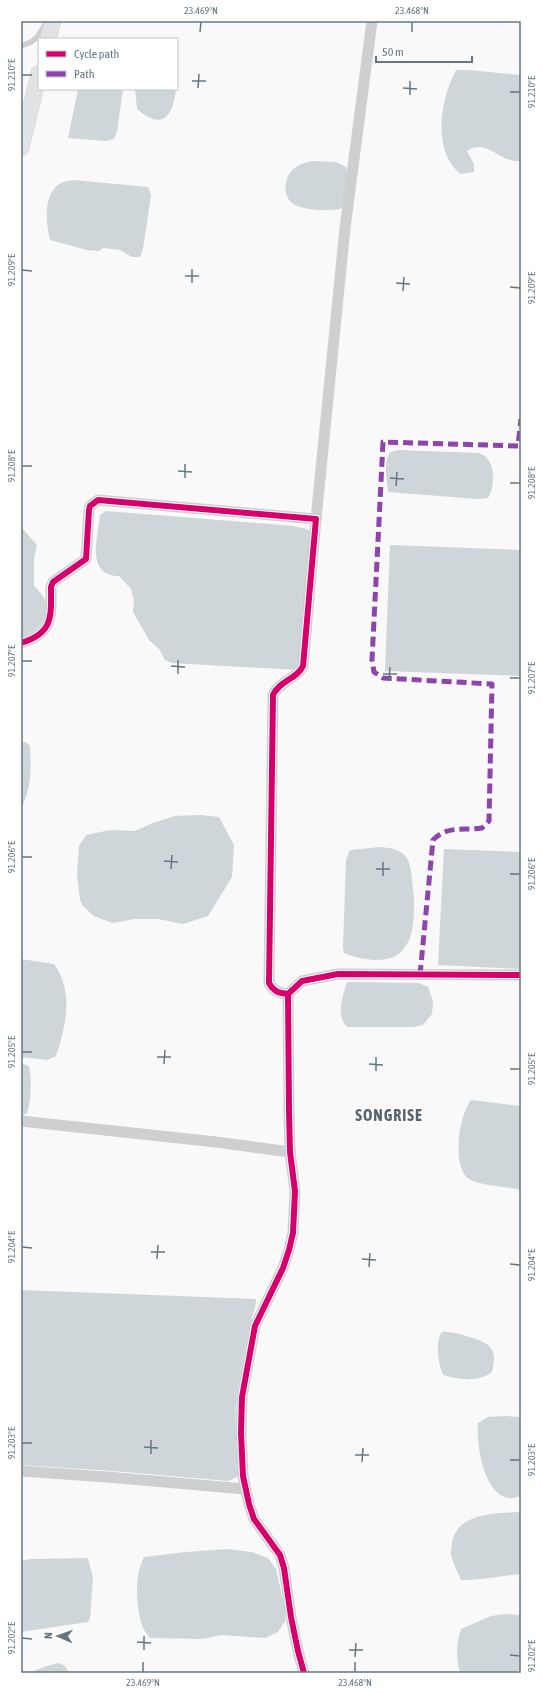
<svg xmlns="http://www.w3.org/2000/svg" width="542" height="1694" font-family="'Asap Condensed',sans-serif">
<rect width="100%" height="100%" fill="#f9f9f9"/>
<g fill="#ced6d9">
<path d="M456 70H468L521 75V161C500 164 487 137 467 151L474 164V172L460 174C432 150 440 100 456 70Z"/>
<path d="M78 89H123L117 132 114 139 106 141 68 138Z"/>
<path d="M135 89H176C173 117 162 131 137 109Z"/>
<path d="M312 161 336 162 346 167 348 177 343 206 340 209C329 211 302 211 292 203 282 194 284 176 295 168 299 164 306 163 312 161Z"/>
<path d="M74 180 148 187 151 195 143 249 140 257H132L120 250 103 248 99 251 87 250 50 240C46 223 43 197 58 185 63 181 69 181 74 180Z"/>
<path d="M398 450 478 453C496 457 496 485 488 498L477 499 388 492C387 480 383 463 390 452Z"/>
<path d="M106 511 294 526 307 529 310 532 298 670 172 663 165 660 159 649 149 640 133 612 134 601 131 589 119 576C85 575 98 538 100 515Z"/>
<path d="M21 527 37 545 34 558V586C37 589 42 594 44 598 52 616 37 633 21 638Z"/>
<path d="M390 545 521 550V676L385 671Z"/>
<path d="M26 742 30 746C31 766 32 790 21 807V743Z"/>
<path d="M200 815 219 817 234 845 232 877 208 916 183 924 158 919H135L112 923 94 916 83 906 80 900 77 875 79 846 86 835 110 830 135 831 153 823 175 816Z"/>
<path d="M379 847C390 848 399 848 406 857 412 865 412 881 413 890 415 903 415 932 407 944 405 947 401 953 397 955 383 964 358 959 344 953L343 948 346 860 350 850Z"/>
<path d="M444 849 521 852V969L438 965Z"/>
<path d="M21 959 54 964C74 992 66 1026 56 1056L47 1060 21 1057Z"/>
<path d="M347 982 419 983 428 987 433 1001 432 1014 423 1025 414 1027H347C335 1015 343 996 347 982Z"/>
<path d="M21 1063 29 1066C32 1081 31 1100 27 1114L21 1115Z"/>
<path d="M471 1100 521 1106V1190C509 1187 477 1185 469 1179 451 1166 459 1116 471 1100Z"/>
<path d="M21 1290 256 1299C256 1309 251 1318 249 1329 245 1350 241 1371 237 1393 233 1420 238 1448 239 1476L228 1481 113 1471 21 1465Z"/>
<path d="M442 1332C450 1331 459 1334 466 1336 488 1342 499 1347 492 1372 480 1382 458 1380 444 1375 438 1369 435 1338 442 1332Z"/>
<path d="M506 1416 521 1417V1496C517 1497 512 1499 509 1498 483 1495 476 1442 478 1423L488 1417Z"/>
<path d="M521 1512V1574C500 1576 482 1580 461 1580 458 1572 453 1564 451 1555 450 1551 452 1547 452 1543 457 1512 497 1513 521 1512Z"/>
<path d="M228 1549 252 1552 268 1558 276 1569 285 1609V1621L278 1632 265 1638 221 1635 202 1639 150 1638C147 1634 143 1629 142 1625 136 1605 134 1576 144 1557L186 1552Z"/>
<path d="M88 1558 93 1578 90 1618 88 1622 21 1632V1561L30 1559Z"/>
<path d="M506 1614 521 1615V1670L510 1673H460C456 1658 456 1644 461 1629L491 1616Z"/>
<path d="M59 1663 65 1666 69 1673H28L50 1665Z"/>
</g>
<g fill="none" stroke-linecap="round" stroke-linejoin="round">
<defs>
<g id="secondary">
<path d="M48 39 53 21"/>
<path d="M21 148 39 73"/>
</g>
</defs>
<use href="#secondary" stroke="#d5d6d7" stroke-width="17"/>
<path stroke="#cecfd0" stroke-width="5.5" d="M21 46C38 41 37 36 46 23"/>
<g stroke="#cecfd0" stroke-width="11">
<path d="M316 519 345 228 372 21"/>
<path d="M21 643C54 633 51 616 51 587L53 582 86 559 89 510 90 506 98 500 316 519 303 666C297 679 279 681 273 695L269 983C274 992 279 993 288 994L302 981 338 974 521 975"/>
<path d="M288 994 289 1110 290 1152 295 1191 293 1233 289 1250 283 1268 255 1326 242 1397 241 1433 243 1476 249 1504 254 1519 280 1555 284 1568 291 1617 298 1651 304 1673"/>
<path d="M21 1121 216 1142 290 1152"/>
<path d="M21 1471 107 1477 245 1489"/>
</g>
<use href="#secondary" stroke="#e1e2e2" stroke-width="16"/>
<path stroke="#8e44ad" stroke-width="5" stroke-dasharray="10 5" stroke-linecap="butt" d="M420 975 433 840C447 825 463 831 482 828L489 821 492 684 383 678 374 672 372 660 383 442 518 446 521 419"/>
<defs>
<g id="cycleway">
<path d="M21 643C54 633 51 616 51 587L53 582 86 559 89 510 90 506 98 500 316 519 303 666C297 679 279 681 273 695L269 983C274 992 279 993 288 994L302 981 338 974 521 975"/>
<path d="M288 994 289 1110 290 1152 295 1191 293 1233 289 1250 283 1268 255 1326 242 1397 241 1433 243 1476 249 1504 254 1519 280 1555 284 1568 291 1617 298 1651 304 1673"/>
</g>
</defs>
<use href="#cycleway" stroke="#fff" stroke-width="8"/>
<use href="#cycleway" stroke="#d6006c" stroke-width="6"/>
</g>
<path fill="none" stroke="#657683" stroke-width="1.5" d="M200 32 201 22M412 32V22M22 75H32M192 81H206M198 88 199 74M403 88 417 89M510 92H520M410 95V81M22 270 32 271M185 276H199M192 283V269M396 283 410 284M510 287 520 288M403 291 404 277M22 466H32M178 471 192 472M185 478V464M390 478 404 479M510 483H520M396 486 397 472M22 661H32M171 666 185 667M178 674V660M383 674H397M510 678H520M389 681 390 667M22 857H32M164 861 178 862M171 869 172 855M376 869H390M510 874H520M383 876V862M22 1052H32M157 1057H171M164 1064 165 1050M369 1064 383 1065M510 1069H520M376 1071V1057M22 1247 32 1248M151 1252H165M157 1259 158 1245M362 1259 376 1260M510 1264 520 1265M369 1267 370 1253M22 1443H32M144 1447 158 1448M151 1454V1440M355 1455H369M510 1460H520M362 1462 363 1448M22 1638 32 1639M137 1642 151 1643M144 1650V1636M349 1650H363M510 1655 520 1656M355 1657 356 1643M143 1672V1662M355 1672V1662"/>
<g text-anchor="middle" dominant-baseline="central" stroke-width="4" stroke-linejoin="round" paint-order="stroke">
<g font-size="16" font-weight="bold" letter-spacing="1" fill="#57646e" stroke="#fff">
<text x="389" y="1115">SONGRISE</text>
</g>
</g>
<rect width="542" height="1694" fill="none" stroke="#ffffff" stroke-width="44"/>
<rect x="38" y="38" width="140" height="52" fill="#ffffff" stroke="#c1c8cd"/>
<rect x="46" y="51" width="20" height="6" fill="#d6006c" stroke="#c1c8cd"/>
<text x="74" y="58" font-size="12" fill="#657683">Cycle path</text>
<rect x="46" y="71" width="20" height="6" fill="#8e44ad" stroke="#c1c8cd"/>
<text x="74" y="78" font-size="12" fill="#657683">Path</text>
<g transform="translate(58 1636) rotate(272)" stroke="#ffffff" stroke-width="3" paint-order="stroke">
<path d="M0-3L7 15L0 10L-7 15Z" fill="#657683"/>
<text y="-6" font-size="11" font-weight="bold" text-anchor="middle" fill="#657683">N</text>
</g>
<path d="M376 56v6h96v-6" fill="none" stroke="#657683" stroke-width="2"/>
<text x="382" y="56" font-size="12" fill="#657683" stroke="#ffffff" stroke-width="3" paint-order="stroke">50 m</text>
<rect x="22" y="22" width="498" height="1650" fill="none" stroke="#657683" stroke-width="1.5"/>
<g font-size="10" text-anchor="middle" fill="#657683">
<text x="201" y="14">23.469°N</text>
<text x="412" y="14">23.468°N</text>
<text transform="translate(11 75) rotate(-90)" y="4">91.210°E</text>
<text transform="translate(531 92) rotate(-90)" y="4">91.210°E</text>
<text transform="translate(11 270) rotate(-90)" y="4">91.209°E</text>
<text transform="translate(531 288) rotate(-90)" y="4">91.209°E</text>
<text transform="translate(11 466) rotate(-90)" y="4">91.208°E</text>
<text transform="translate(531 483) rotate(-90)" y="4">91.208°E</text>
<text transform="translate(11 661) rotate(-90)" y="4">91.207°E</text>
<text transform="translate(531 678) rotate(-90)" y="4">91.207°E</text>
<text transform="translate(11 857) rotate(-90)" y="4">91.206°E</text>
<text transform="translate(531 874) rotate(-90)" y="4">91.206°E</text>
<text transform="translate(11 1052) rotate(-90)" y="4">91.205°E</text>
<text transform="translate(531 1069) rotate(-90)" y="4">91.205°E</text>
<text transform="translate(11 1247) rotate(-90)" y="4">91.204°E</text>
<text transform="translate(531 1265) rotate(-90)" y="4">91.204°E</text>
<text transform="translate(11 1443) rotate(-90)" y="4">91.203°E</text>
<text transform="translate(531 1460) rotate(-90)" y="4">91.203°E</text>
<text transform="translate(11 1638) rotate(-90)" y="4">91.202°E</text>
<text transform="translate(531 1656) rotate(-90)" y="4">91.202°E</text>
<text x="143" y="1686">23.469°N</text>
<text x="355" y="1686">23.468°N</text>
</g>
</svg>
